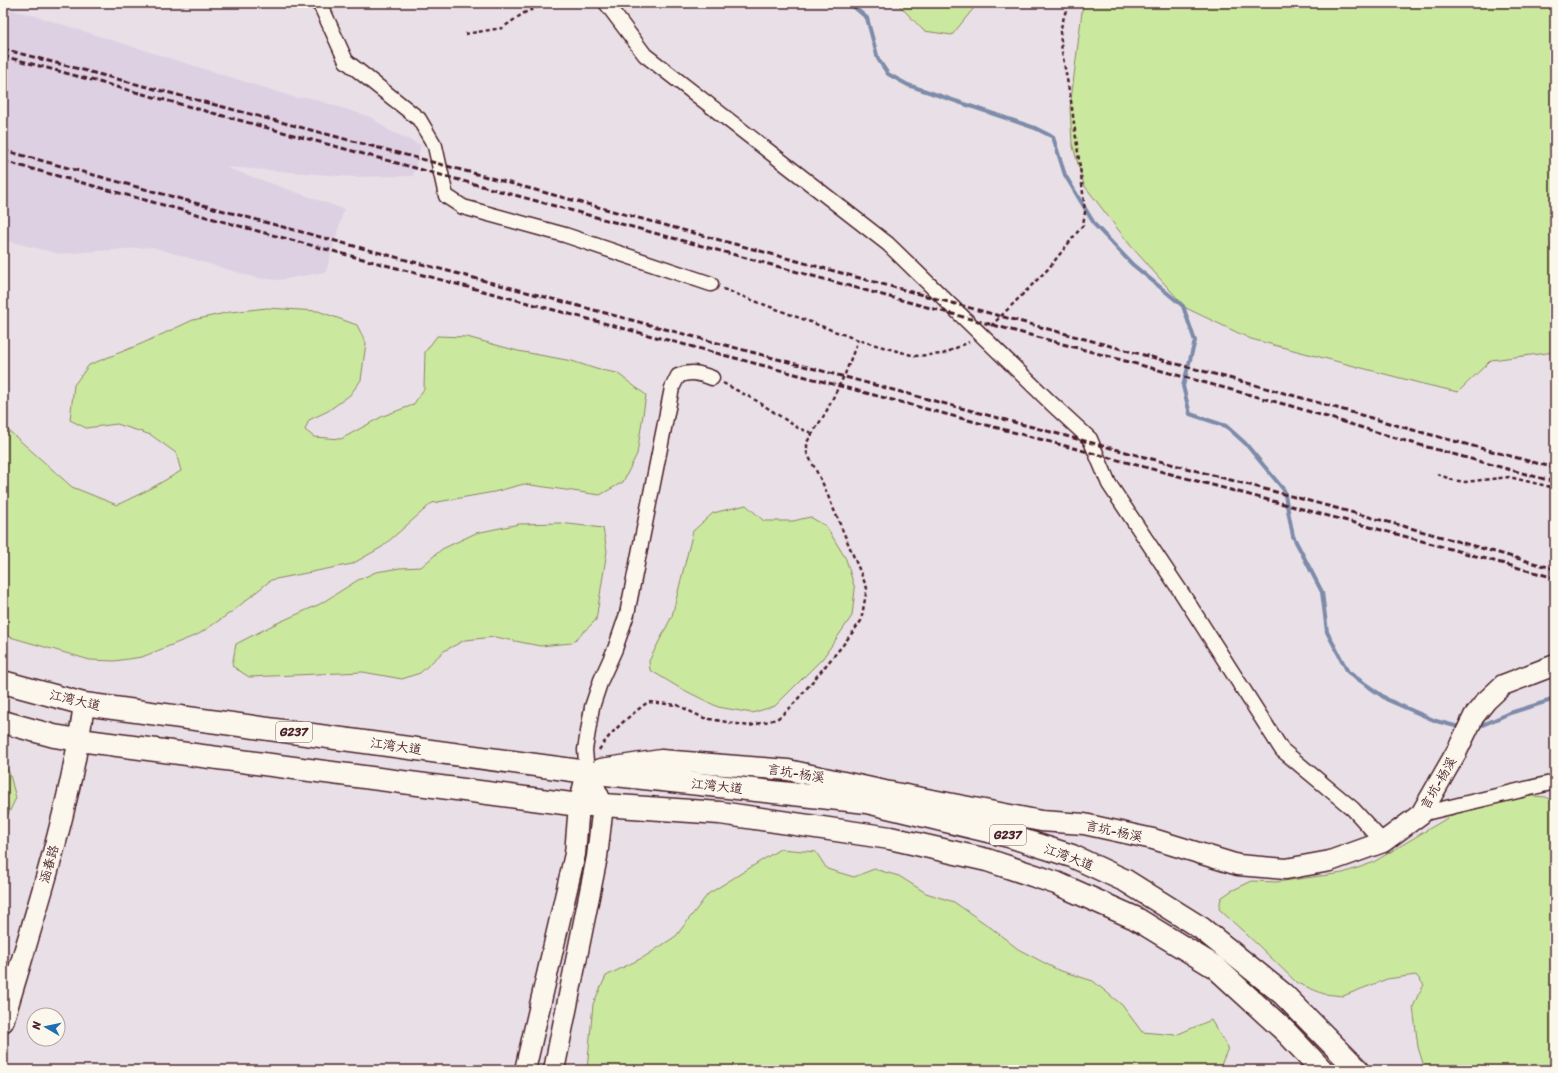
<svg xmlns="http://www.w3.org/2000/svg" width="1558" height="1073" font-family="Sriracha,'LXGW WenKai TC',sans-serif">
<rect width="100%" height="100%" fill="#e9e0e7"/>
<filter id="ink" filterUnits="userSpaceOnUse"><feTurbulence type="fractalNoise" baseFrequency=".025" numOctaves="2"/><feDisplacementMap in="SourceGraphic" scale="8" xChannelSelector="R" yChannelSelector="G"/><feConvolveMatrix kernelMatrix="1 2 1 2 8 2 1 2 1" color-interpolation-filters="sRGB"/></filter>
<g filter="url(#ink)">
<path fill="#ddd0e3" d="M3 8 32 15 297 98 307 97 371 117 390 131 421 145 413 176 354 177 225 167 344 209 326 272 280 280 256 278 152 247 60 254 3 240Z"/>
<g fill="#cbe89f" stroke="#8a8465">
<path d="M897 3H975L973 9 952 35 924 31Z"/>
<path d="M1083 3H1555V352L1491 360 1458 392 1423 384 1251 339 1186 308 1130 245 1084 185 1072 143 1070 108Z"/>
<path d="M267 308 318 311 357 325 366 343 361 380 350 395 328 411 309 420 305 430 314 437 341 439 383 416 413 405 424 389 425 352 437 336 467 337 518 351 572 361 596 369 617 373 646 395 637 454 623 482 600 495 524 484 494 492 432 503 382 547 352 564 271 580 233 611 199 634 142 657 114 661 90 660 3 635V429L8 430 72 487 117 505 148 490 181 471 176 453 151 435 117 424 86 428 70 420 74 385 89 365 141 344 193 320 230 312Z"/>
<path d="M746 505 764 521H793L810 517 826 526 846 559 855 589 852 616 823 658 775 706 752 713 718 707 678 687 650 670 649 661 672 616 693 531 713 513Z"/>
<path d="M560 523 603 528 607 551 596 620 572 643 540 646 495 637 465 640 444 651 420 673 402 679 363 672 249 677 232 666 236 644 273 625 320 604 358 580 376 572 400 568 421 567 442 549 476 533 519 524Z"/>
<path d="M3 760 10 775 16 798 3 825Z"/>
<path d="M1518 795 1546 797 1555 802V886L1554 889 1555 892V1070H1425L1418 1047 1413 1007 1418 995 1424 985 1416 975 1387 979 1343 996 1324 994 1297 983 1258 945 1219 909 1221 898 1231 891 1252 881 1276 882 1343 873 1372 863 1454 814 1487 802Z"/>
<path d="M780 849 816 852 827 869 854 877 874 869 899 876 926 893 954 902 990 927 1018 949 1058 970 1093 981 1122 1005 1142 1032 1176 1035 1211 1020 1228 1048 1219 1070H587L593 1004 606 976 644 957 676 936 708 894Z"/>
</g>
<g fill="none" stroke-linecap="round" stroke-linejoin="round">
<g stroke="#7d8ba9" stroke-width="4">
<path d="M853 3 854 7 867 18 878 59 888 74 908 85 1035 128 1053 137 1065 175 1095 225 1132 264 1183 306 1195 341 1183 386 1190 414 1226 426 1245 443 1284 490 1293 536 1322 592 1327 632 1348 672 1388 700 1436 721 1459 727"/>
<path d="M1478 727 1510 713 1555 699"/>
</g>
<defs>
<g id="street">
<path d="M317 3 321 6 346 61 419 119 435 146 446 196 463 207 565 235 711 284"/>
<path d="M606 3 645 55 888 244 1051 403 1090 439 1109 484 1183 595 1282 750 1353 809 1383 842"/>
<path d="M587 772 585 750 592 707 601 680 615 649 627 614 672 388 678 376C691 371 699 373 712 378"/>
<path d="M1421 814 1555 782"/>
</g>
<g id="secondary">
<path d="M601 769 661 760 788 770 885 791 1041 821 1084 824 1153 839 1238 865 1286 869 1330 861 1383 842 1421 814 1457 751 1474 716 1486 701 1503 685 1555 665"/>
<path d="M3 1022C34 917 70 812 84 704"/>
<path d="M525 1070 575 854 579 805 587 772"/>
<path d="M554 1070 597 857 603 805 587 772"/>
</g>
<g id="highway">
<path d="M3 682 84 704 587 772 867 802 1009 836 1072 856 1126 881 1201 928 1283 994 1358 1070"/>
<path d="M3 722 54 736 79 740 579 805H603L720 813 890 838 987 860 1056 883 1135 918 1215 967 1286 1032 1322 1070"/>
</g>
</defs>
<use href="#street" stroke="#4a1f2b" stroke-width="17"/>
<use href="#secondary" stroke="#4a1f2b" stroke-width="23"/>
<use href="#highway" stroke="#4a1f2b" stroke-width="25"/>
<g stroke="#4a1f2b" stroke-width="2.5" stroke-dasharray="4 3" stroke-linecap="butt">
<path d="M465 34 502 28 524 13 547 3"/>
<path d="M723 289 858 340 915 356 943 354 969 342"/>
<path d="M991 326 1048 269 1083 225 1085 212 1081 175 1071 101 1062 52 1060 31 1068 3"/>
<path d="M723 383 757 401 798 428 812 433"/>
<path d="M1437 474 1453 480 1465 482 1509 477 1555 488"/>
<path d="M599 750C611 731 629 716 648 702L677 705 704 718 749 726 777 719 791 707 843 645 861 621 867 588 823 484 807 453V442L825 414 845 374 858 340"/>
</g>
<use href="#street" stroke="#fbf7ec" stroke-width="14"/>
<use href="#secondary" stroke="#fbf7ec" stroke-width="20"/>
<use href="#highway" stroke="#fbf7ec" stroke-width="22"/>
<g stroke="#4a1f2b" stroke-width="3" stroke-dasharray="6 3" stroke-linecap="butt">
<path d="M3 49 421 159 1295 396 1413 430 1555 468"/>
<path d="M3 56 1291 406 1409 442 1555 482"/>
<path d="M3 150 268 223 1403 526 1555 569"/>
<path d="M3 161 265 233 1400 535 1555 578"/>
</g>
</g>
</g>
<g text-anchor="middle" dominant-baseline="central" stroke-width="3.5" stroke-linejoin="round" paint-order="stroke">
<g fill="#fbf7ec" stroke="#7f6065" stroke-width="1">
<rect x="276" y="722" width="36" height="20" rx="3"/>
<rect x="990" y="825" width="36" height="20" rx="3"/>
</g>
<g font-size="12" font-weight="bold" fill="#4a1f2b">
<text x="294" y="732">G237</text>
<text x="1008" y="835">G237</text>
</g>
<g font-size="13" fill="#4a1f2b" stroke="#fbf7ec">
<text transform="translate(75 700) rotate(13)">江湾大道</text>
<text transform="translate(396 746) rotate(8)">江湾大道</text>
<text transform="translate(796 773) rotate(9)">言坑-杨溪</text>
<text transform="translate(1438 783) rotate(-60)">言坑-杨溪</text>
<text transform="translate(717 786) rotate(6)">江湾大道</text>
<text transform="translate(1114 831) rotate(12)">言坑-杨溪</text>
<text transform="translate(1069 857) rotate(21)">江湾大道</text>
<text transform="translate(49 864) rotate(-74)">涵春路</text>
</g>
</g>
<rect width="1558" height="1073" fill="none" stroke="#fbf7ec" stroke-width="16"/>
<rect x="8" y="8" width="1542" height="1057" fill="none" stroke="#4a1f2b" stroke-width="1.5" filter="url(#ink)"/>
<g transform="translate(46 1027) rotate(279)"><circle r="19" fill="#fbf7ec" stroke="#b4a19f"/>
<path d="M0-3L7 15L0 10L-7 15Z" fill="#1f6fb2"/>
<text y="-6" font-size="11" font-weight="bold" text-anchor="middle" fill="#4a1f2b">N</text>
</g>
</svg>
